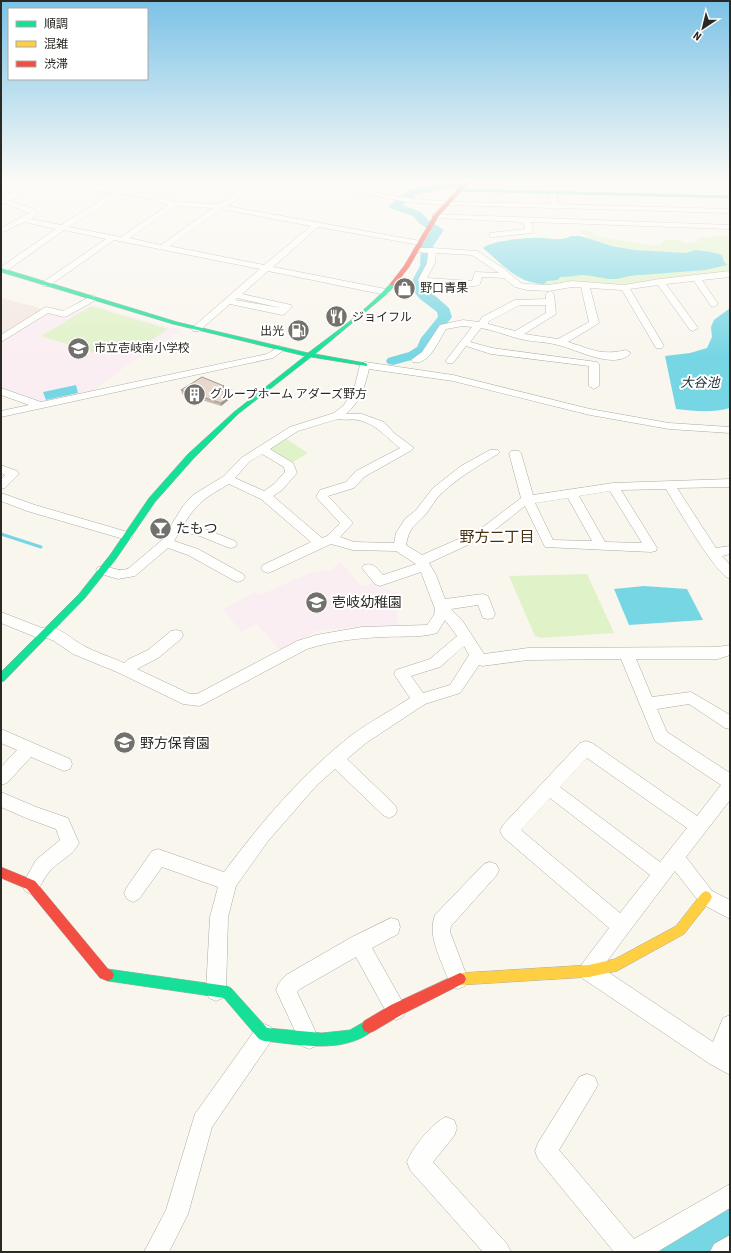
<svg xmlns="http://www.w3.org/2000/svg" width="731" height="1253" font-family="'Roboto Condensed','Noto Sans JP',sans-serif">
<rect width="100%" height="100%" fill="#f9f6ee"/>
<g fill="#faeef3">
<path d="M91 304 182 331 172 336 149 353 132 361 93 391 44 403 1 387V342L49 313 65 318Z"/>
<path d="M340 561 361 586 375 583 398 593 397 626 376 625 316 631 280 650 257 624 241 632 223 609 255 592 260 595 312 572 331 570Z"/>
</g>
<path fill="#f4e7e0" d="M1 298 36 307 43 310 1 336Z"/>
<g fill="#e0f2c8">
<path d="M580 230 590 231 597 236 655 246 660 245 664 240H679L685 243 696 242 700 237 728 236 730 240V272L627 285 547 286 543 283V282L555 277 686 253C653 253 622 249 589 240L587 236 579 232Z"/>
<path d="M91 306 168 329 129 355 117 351 112 354 106 352 101 355 41 336Z"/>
<path d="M285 438 308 453 290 464 267 450Z"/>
<path d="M587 574 614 633 541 638 535 636 509 576Z"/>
</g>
<g fill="#77d6e4">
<path d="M571 236H580L612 246 635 250 686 253 695 250 711 252 722 255 724 262 727 265 705 270 642 275C631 274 620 280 609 279 601 278 590 275 582 275 574 276 567 277 560 277L558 280 547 281 544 284C518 284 502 264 483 248 491 240 532 237 544 238 553 239 563 241 571 236Z"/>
<path d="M730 308V408C712 413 694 411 676 409L665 356 690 353 707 348 712 337 711 327 714 320Z"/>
<path d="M76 385 78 393 46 400 43 392Z"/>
<path d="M644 586 687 589 703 620 629 625 614 589Z"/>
</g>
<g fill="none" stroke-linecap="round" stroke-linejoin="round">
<path stroke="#77d6e4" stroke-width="3" d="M1 534 41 547"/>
<g fill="#77d6e4" fill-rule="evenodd">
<path d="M453 180H488L483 183 458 186 453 188 418 194 402 205 421 212 427 219 444 230 433 246 432 266 425 279V287L449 308 452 317 433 342 428 352 419 358 393 365 388 364 386 361 388 358 409 352 417 347 421 338 438 317 437 312 420 299 411 288 413 279 420 266 421 246 431 231 419 223 413 216 390 208 388 206 411 189 450 182Z"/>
<path d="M490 180H518L517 182 505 185 491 182Z"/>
<path d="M730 1204V1242L712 1252H660L665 1239 718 1210Z"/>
</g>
<defs>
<g id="street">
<path d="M37 180H46L9 201 35 209 37 214 31 219 61 225 112 193 87 189 50 180H65L147 194 158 180H166L153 195 175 202 219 204 258 180H267L227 206 420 241 424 243 420 245 318 227 273 267 386 289 389 290 390 292 389 294 386 295 268 271 242 294 291 305 292 307 285 314 282 315 230 304 199 331H193L191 329 193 327 260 269 114 240 49 286H43L42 284 43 282 106 239 64 230 5 272H1V267L56 229 24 222 1 233V228L29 213 4 203 1 204V198ZM120 194 148 198 168 205 121 237 69 227ZM176 206 213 208 161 245 129 238ZM221 209 311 226 264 265 169 246ZM237 298 281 308 235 300Z"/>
<path d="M295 180C333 180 369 193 407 198 454 204 503 202 551 204L547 180H554L558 204 730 209V213L558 208 555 210 551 208 447 205 407 202Z"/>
<path d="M634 180 730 181V185L637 182Z"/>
<path d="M433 214 730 225V229L531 222 533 231 532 233 493 237H490V233L525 229 523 222 436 218H433Z"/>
<path d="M414 248H432L477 251 503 268 521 283 527 284 549 285 572 281 624 285 660 279 730 271V277L702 280 718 304 714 307 711 306 694 281 666 284 698 328 693 331 690 330 658 285 630 289 664 346 662 348H656L622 290 590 288 599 323 568 342C591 349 601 356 626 350L631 353C615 371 576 349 558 345 543 341 527 342 513 337 503 334 492 330 481 328L470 342 492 348 597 362 599 364V386L594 389 589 386V366L491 354 466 346 453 363H447L445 361 447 359 472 327 463 326 446 329C439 340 429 366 413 362L411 360 422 352 440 325 463 320 479 322 482 317 515 300 546 299V294L550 291 554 294 556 314 524 334 558 339 589 322 581 287H572L549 291 527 290 515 287 504 278 482 277 480 284C473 290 430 284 419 282L418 280 427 263 428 253 414 252ZM436 253 472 255 499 273 475 272 472 281 427 278 435 263ZM520 305H546V313L515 331 488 324 489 321Z"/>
<path d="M93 295 97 298 96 300 67 316 64 317 48 313 1 342V335L44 308 47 307 63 311Z"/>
<path d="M280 346 285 349 273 358 1 417V411L29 405 1 395V388L41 402 267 354Z"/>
<path d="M365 362 453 375 590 409 669 423 730 427V433L669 429 590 415 453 381 369 369C365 386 360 402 346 414H362L384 422 394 433 414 448 412 450 364 477 354 488 328 496 353 523 340 537 354 542 394 543 396 533 405 519 416 510 433 488 461 466 490 450H498L500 452 498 454C478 466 459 477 442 493 435 499 431 508 425 515 413 528 410 526 406 545L422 555 479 530 521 498 509 453 511 451H519L521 453 533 495 613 483 730 479V487L677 488 716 548 730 546V554L722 556 730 565V579C715 574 676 505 666 489L621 490 657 548 656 551 651 552 545 547 525 506 487 536 429 563 436 575 445 599 483 594 488 596 495 614 493 618 488 619 483 618 478 605 451 609 462 620 484 654 528 648 718 647 730 645V655L718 659H636L652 697 691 692 730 715V729L725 728 689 704 657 709 667 732 730 773V800L686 857 712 891 730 900V919L700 903 675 871 628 933 602 968 713 1042 723 1018 730 1015V1075L710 1064 582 978 579 971 582 964 609 928 503 837 500 831 503 825 580 743 586 741 592 743 697 816 721 785 655 741 621 659 528 660 482 666 479 665 460 693 425 704 366 743 347 759 395 805 397 810 395 815 389 818 383 815 335 769 317 785 268 841 236 886 228 917 226 991 223 998 216 1001 209 998 206 991 210 917 218 887 162 867 139 899 133 902 127 899 124 893 127 887 152 851 158 849 224 872C263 820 302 774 353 734 371 721 392 710 410 698L394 674 396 670 430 659 457 636 445 620 437 633C420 638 402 636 384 637 358 638 332 641 307 649L204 704 199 706 183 704 117 672 73 654 54 641 47 638 43 639 38 638 1 623V612L42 628C57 623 72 640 84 646 97 653 111 657 124 663L129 659 148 650 171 631 176 630 181 631 183 635 181 639 158 658 137 669 190 694H197L297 641 316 635 362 627 427 625 434 615 435 609 421 572 380 586 375 584 362 568 364 565C374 562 377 569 383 575L416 564 396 551 353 550 331 544 273 571 268 573 263 571 261 568 263 565 311 542 261 499 229 484C207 497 198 501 184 524L208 530 235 541 237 544 235 547 231 548 227 547 200 536 180 531 174 541 198 549 243 574 245 577 243 580 238 582 233 580 188 555 168 548 135 576 118 579 98 573 96 570 98 567C109 564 119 574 129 568L162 540 183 506 193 495 224 476 241 458 290 427 334 413 344 405 354 389 360 365ZM338 419C346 421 354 418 362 421 378 426 387 438 400 448L356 471 346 482 320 490 316 497 340 523 327 536 322 538 273 496 282 490 297 473 293 463 270 449 298 431ZM262 454 284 467 285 472 274 484 264 491 235 478 249 462ZM610 491 642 543 605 542 579 496ZM568 498 592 541 553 540 535 503ZM464 646 469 655 450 685 423 693 411 676 440 667ZM587 758 687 828 660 862 560 787ZM550 798 650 875 620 913 521 830Z"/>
<path d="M1 465 17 471 19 474 5 488 1 489V479L5 475 1 473Z"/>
<path d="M1 493 35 505 131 533 133 536 131 539 127 540 27 511 1 501Z"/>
<path d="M1 729 70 759 72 764 70 769 64 771 31 757 7 783 1 785V767L17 750 1 743Z"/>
<path d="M1 792 36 807 68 818 79 843C73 856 58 861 49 872 42 880 41 889 31 894L25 891 22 885 36 860 60 840 56 829 26 818 1 807Z"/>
<path d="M490 862 496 864 499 870 496 876 451 926 450 932 468 979 465 986 458 989 451 986 448 979C441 959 427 936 435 915L484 864Z"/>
<path d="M391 918 398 920 400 927 398 934 372 948 403 1003 406 1010 403 1017 396 1020 389 1017 356 957 300 989 297 992 319 1039 316 1046 309 1049 302 1046 276 990 279 983 286 975 352 937Z"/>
<path d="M264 1024 271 1027 274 1034 271 1041 212 1127 188 1214 169 1252H144L166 1210 195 1114 257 1027Z"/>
<path d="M587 1074 595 1077 598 1085 559 1150 634 1239 730 1184V1208L657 1252H614L538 1159 535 1151 538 1143 579 1077Z"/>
<path d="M446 1117 454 1120 457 1128 454 1136 433 1162 507 1244 511 1252H483L410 1170 407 1162C412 1148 432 1123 446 1117Z"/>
<path d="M730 1235V1252H710L714 1244Z"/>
</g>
<g id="fast">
<path d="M458 189 730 196V198L460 191Z"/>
<path d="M1 268 177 322 308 353C337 331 367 310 391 283L396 284 388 293 315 354 365 363 367 364V366L311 357 238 414 194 458 155 502 116 559 85 598 4 681 1 682V672L79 594 110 555 149 498 188 454 234 412 305 356 173 324 1 272Z"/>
<path d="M108 969 227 986 231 988 267 1028 322 1033 350 1030 369 1019 374 1021 376 1026C373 1031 370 1033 365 1036 335 1053 296 1044 264 1041L259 1039 224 998 108 981 104 979 102 975 104 971Z"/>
</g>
<path id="slow" d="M706 891 710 893 712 897 710 901 684 934 617 971 589 977 460 985 456 983 454 979 456 975 460 973 589 965 615 959 676 926 702 893Z"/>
<g id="jam">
<path d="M466 180H471L438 217 409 267 395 285H391L390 284 404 266 434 215Z"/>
<path d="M1 867 35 881 108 969 112 971 114 975 112 979 108 981 100 978 27 889 1 878Z"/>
<path d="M460 973 464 975 466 979 464 983 401 1015 374 1031 369 1033 364 1031 362 1026 364 1021 391 1005Z"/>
</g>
</defs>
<use href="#street" stroke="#adaba5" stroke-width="1"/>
<use href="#fast" stroke="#adaba5" stroke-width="1"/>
<use href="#slow" stroke="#adaba5" stroke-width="1"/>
<use href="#jam" stroke="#adaba5" stroke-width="1"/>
<use href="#street" fill="#fefefc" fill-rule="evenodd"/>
<use href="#fast" fill="#16e098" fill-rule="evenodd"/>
<use href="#slow" fill="#ffcf43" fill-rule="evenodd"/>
<use href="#jam" fill="#f24e42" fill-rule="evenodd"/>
</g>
<path fill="#c6baaf" d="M181 390H224L222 392 231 398 221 406 182 394Z"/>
<g fill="#a1978f">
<path d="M224 386V390L219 394 218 390Z"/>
<path d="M231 395V398L221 406V403Z"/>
</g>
<path fill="#e6d8cc" stroke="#a1978f" d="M202 377 224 386 218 390 231 395 221 403 181 390Z"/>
<linearGradient id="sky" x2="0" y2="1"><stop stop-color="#7bc2e6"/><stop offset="0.51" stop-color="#fcfbf7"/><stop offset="1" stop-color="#fcfbf7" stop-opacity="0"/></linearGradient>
<rect width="731" height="356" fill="url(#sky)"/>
<defs>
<symbol id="shop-disc" viewBox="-11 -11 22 22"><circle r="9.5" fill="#73716b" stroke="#fff"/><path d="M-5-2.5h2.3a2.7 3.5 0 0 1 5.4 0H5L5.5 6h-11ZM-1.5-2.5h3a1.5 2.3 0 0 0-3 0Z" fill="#fff"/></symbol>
<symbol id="restaurant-disc" viewBox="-11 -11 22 22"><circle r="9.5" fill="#73716b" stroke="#fff"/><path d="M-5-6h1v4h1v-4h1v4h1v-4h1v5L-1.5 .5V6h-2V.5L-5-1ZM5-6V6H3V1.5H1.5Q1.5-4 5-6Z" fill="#fff"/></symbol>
<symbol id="fuel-disc" viewBox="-11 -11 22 22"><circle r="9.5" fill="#73716b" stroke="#fff"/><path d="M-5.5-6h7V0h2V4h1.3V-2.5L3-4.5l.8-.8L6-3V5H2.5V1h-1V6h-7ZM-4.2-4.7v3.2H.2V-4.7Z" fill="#fff"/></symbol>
<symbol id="school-disc" viewBox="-11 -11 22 22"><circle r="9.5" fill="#73716b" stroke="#fff"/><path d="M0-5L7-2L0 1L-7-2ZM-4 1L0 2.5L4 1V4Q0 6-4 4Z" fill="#fff"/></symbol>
<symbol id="building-disc" viewBox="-11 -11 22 22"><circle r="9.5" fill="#73716b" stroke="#fff"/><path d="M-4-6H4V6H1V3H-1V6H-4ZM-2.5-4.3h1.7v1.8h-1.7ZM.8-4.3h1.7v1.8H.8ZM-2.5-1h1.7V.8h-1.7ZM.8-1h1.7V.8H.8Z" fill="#fff"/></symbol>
<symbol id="bar-disc" viewBox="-11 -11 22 22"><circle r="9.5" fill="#73716b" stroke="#fff"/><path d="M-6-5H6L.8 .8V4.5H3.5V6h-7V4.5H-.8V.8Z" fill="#fff"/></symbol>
</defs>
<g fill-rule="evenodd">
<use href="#shop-disc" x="392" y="276" width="25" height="25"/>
<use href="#restaurant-disc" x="324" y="304" width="25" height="25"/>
<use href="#fuel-disc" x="286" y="318" width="25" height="25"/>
<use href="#school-disc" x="66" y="336" width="25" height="25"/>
<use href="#building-disc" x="182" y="382" width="25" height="25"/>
<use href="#bar-disc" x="148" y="516" width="25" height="25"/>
<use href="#school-disc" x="304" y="590" width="25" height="25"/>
<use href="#school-disc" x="112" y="730" width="25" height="25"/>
</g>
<g text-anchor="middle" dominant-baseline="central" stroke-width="4" stroke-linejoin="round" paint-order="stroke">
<g font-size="12" fill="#2b2924" stroke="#fff" text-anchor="start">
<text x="420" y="288">野口青果</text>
<text x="352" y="317">ジョイフル</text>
<text x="284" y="331" text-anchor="end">出光</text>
<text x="94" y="348">市立壱岐南小学校</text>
<text x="210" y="394">グループホーム アダーズ野方</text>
</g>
<g font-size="13" font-style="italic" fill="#182e33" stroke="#fff">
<text x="700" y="382">大谷池</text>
</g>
<g font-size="14" fill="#2b2924" stroke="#fff" text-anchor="start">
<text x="176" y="528">たもつ</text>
<text x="332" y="602">壱岐幼稚園</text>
<text x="140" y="743">野方保育園</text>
</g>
<g font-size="15" fill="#472f0c" stroke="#fff">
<text x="497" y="537">野方二丁目</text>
</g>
</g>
<rect width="731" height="1253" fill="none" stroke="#2b2924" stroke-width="4"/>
<rect x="8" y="8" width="140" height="72" fill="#ffffff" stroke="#aaa9a7"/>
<rect x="16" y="21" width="20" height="6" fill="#16e098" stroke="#aaa9a7"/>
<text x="44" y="28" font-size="12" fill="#2b2924">順調</text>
<rect x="16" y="41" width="20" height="6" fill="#ffcf43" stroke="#aaa9a7"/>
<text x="44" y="48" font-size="12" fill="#2b2924">混雑</text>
<rect x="16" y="61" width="20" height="6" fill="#f24e42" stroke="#aaa9a7"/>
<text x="44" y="68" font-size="12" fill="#2b2924">渋滞</text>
<g transform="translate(703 28) rotate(215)" stroke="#ffffff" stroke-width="3" paint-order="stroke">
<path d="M0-3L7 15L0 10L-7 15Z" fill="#2b2924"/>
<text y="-6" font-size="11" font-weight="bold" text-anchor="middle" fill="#2b2924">N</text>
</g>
</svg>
